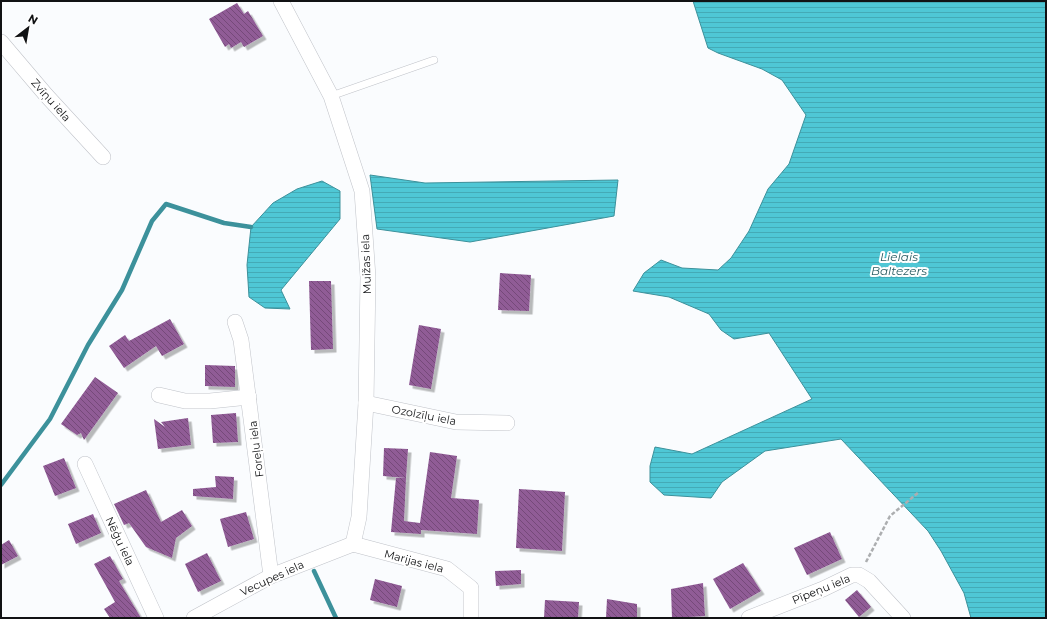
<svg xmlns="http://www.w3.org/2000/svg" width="1047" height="619" font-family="Montserrat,sans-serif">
<defs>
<pattern id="water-rules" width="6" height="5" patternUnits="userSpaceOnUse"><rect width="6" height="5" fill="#4fc7d5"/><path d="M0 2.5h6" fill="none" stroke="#44aab6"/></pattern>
<pattern id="building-back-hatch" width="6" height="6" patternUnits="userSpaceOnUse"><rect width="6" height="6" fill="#905b96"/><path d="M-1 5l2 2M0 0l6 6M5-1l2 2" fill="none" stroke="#744a79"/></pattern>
<filter id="shadow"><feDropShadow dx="3.5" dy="3.5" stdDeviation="0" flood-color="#0004"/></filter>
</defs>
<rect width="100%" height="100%" fill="#fafcfe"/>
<g fill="url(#water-rules)" stroke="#3c919b">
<path d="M693 1H1046V618H971L964 593 941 551 928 531 841 439 765 451 722 482 711 498 664 495 650 482V466L655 447 692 454 812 399 769 333 734 339 721 330 709 314 669 297 633 291 644 273 661 260 682 268 718 270 731 258 749 231 768 189 789 164 806 115 782 80 762 69 718 53 708 48Z"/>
<path d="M370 175 425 183 618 180 614 216 470 242 377 229Z"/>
<path d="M322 181 340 191V219L281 290 290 309 265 308 249 297 247 265 251 227 273 203 297 189Z"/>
</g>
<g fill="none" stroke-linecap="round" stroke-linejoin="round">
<g stroke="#3c919b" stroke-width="4.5">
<path d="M1 485 50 419 88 345 122 290 152 221 166 204 224 223 251 227"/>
<path d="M314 571 336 618"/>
</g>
</g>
<g fill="url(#building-back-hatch)" filter="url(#shadow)">
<path d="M237 3 244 14 248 11 263 36 244 47 241 42 231 48 229 44 225 47 209 19Z"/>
<path d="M500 273 531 275 529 311 498 310Z"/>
<path d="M309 281H331L333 349 311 350Z"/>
<path d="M170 319 184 344 162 356 156 346 124 368 109 346 125 335 129 341Z"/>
<path d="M419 325 441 329 431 389 409 385Z"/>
<path d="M205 365 235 366V387L205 386Z"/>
<path d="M95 377 118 393 84 440 81 433 77 435 61 424Z"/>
<path d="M236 413 238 442 213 443 211 415Z"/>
<path d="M188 418 191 445 158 449 154 419 165 427 161 422Z"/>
<path d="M384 448 408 449 406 478 383 476Z"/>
<path d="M430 452 457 456 451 498 479 500 477 534 421 530V534L391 532 396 478H406L404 521 420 523Z"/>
<path d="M64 458 76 488 55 496 43 466Z"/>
<path d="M215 476 234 477 233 499 193 496V489L216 487Z"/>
<path d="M519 489 565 492 562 551 516 548Z"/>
<path d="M146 490 161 522 182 510 192 526 176 538 172 558 146 547 129 523 124 525 114 504Z"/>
<path d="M246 512 254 539 228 547 220 519Z"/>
<path d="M93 514 101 533 76 544 68 524Z"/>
<path d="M830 532 842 559 807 575 794 548Z"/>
<path d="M9 540 18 556 1 565V545Z"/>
<path d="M207 553 221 581 198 592 185 564Z"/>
<path d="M110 556 123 579 119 581 141 618H110L104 609 115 602 94 564Z"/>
<path d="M743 563 761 591 730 609 713 579Z"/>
<path d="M521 570V584L496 586 495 571Z"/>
<path d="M375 579 402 586 397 607 370 600Z"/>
<path d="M703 583 705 616 672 618 671 589Z"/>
<path d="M857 590 871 607 859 617 845 600Z"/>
<path d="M607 599 637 604V618H606Z"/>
<path d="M545 600 579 602 578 618H544Z"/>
</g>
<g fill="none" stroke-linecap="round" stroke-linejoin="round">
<defs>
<path id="service" d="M331 96 434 60"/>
<g id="minor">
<path d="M281 1 331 96 362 191 368 277 366 403 359 517 353 544"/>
<path d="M1 42 46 95 103 157"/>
<path d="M235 322 241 340 271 576"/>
<path d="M159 395 185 401H210L249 397"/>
<path d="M366 403 456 422 507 423"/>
<path d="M85 464 156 618"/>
<path d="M353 544 447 569 471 588V618"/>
<path d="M194 618 271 576 353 544"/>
<path d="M749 618 823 589 852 575H859L869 581 903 618"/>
</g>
</defs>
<use href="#service" stroke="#c0c3c9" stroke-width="8"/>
<use href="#minor" stroke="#c0c3c9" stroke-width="16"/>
<path stroke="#acaeb0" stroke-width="2.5" stroke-dasharray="4 2" stroke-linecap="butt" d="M866 562 890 516 919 492"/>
<use href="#service" stroke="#fff" stroke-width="7"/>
<use href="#minor" stroke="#fff" stroke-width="15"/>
</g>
<g text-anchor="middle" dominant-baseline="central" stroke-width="4" stroke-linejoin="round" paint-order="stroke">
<g font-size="11" fill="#111214" stroke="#fff">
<text transform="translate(51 100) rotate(48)">Zvīņu iela</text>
<text transform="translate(366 264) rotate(-92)">Muižas iela</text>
<text transform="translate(424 415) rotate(11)">Ozolzīļu iela</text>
<text transform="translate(256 449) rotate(-97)">Foreļu iela</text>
<text transform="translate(120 541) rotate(65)">Nēģu iela</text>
<text transform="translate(414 561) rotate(15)">Marijas iela</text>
<text transform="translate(272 578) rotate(-25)">Vecupes iela</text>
<text transform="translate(821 589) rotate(-22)">Pīpeņu iela</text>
</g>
<g font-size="12" font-style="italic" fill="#2c5e64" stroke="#fff">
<text x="899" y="256">Lielais<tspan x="899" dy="14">Baltezers</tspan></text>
</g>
</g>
<rect width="1047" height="619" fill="none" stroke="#111214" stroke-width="4"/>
<g transform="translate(28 28) rotate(31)" stroke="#ffffff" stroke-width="3" paint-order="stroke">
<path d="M0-3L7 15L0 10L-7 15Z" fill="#111214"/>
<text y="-6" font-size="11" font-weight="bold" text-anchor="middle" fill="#111214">N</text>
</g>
</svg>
